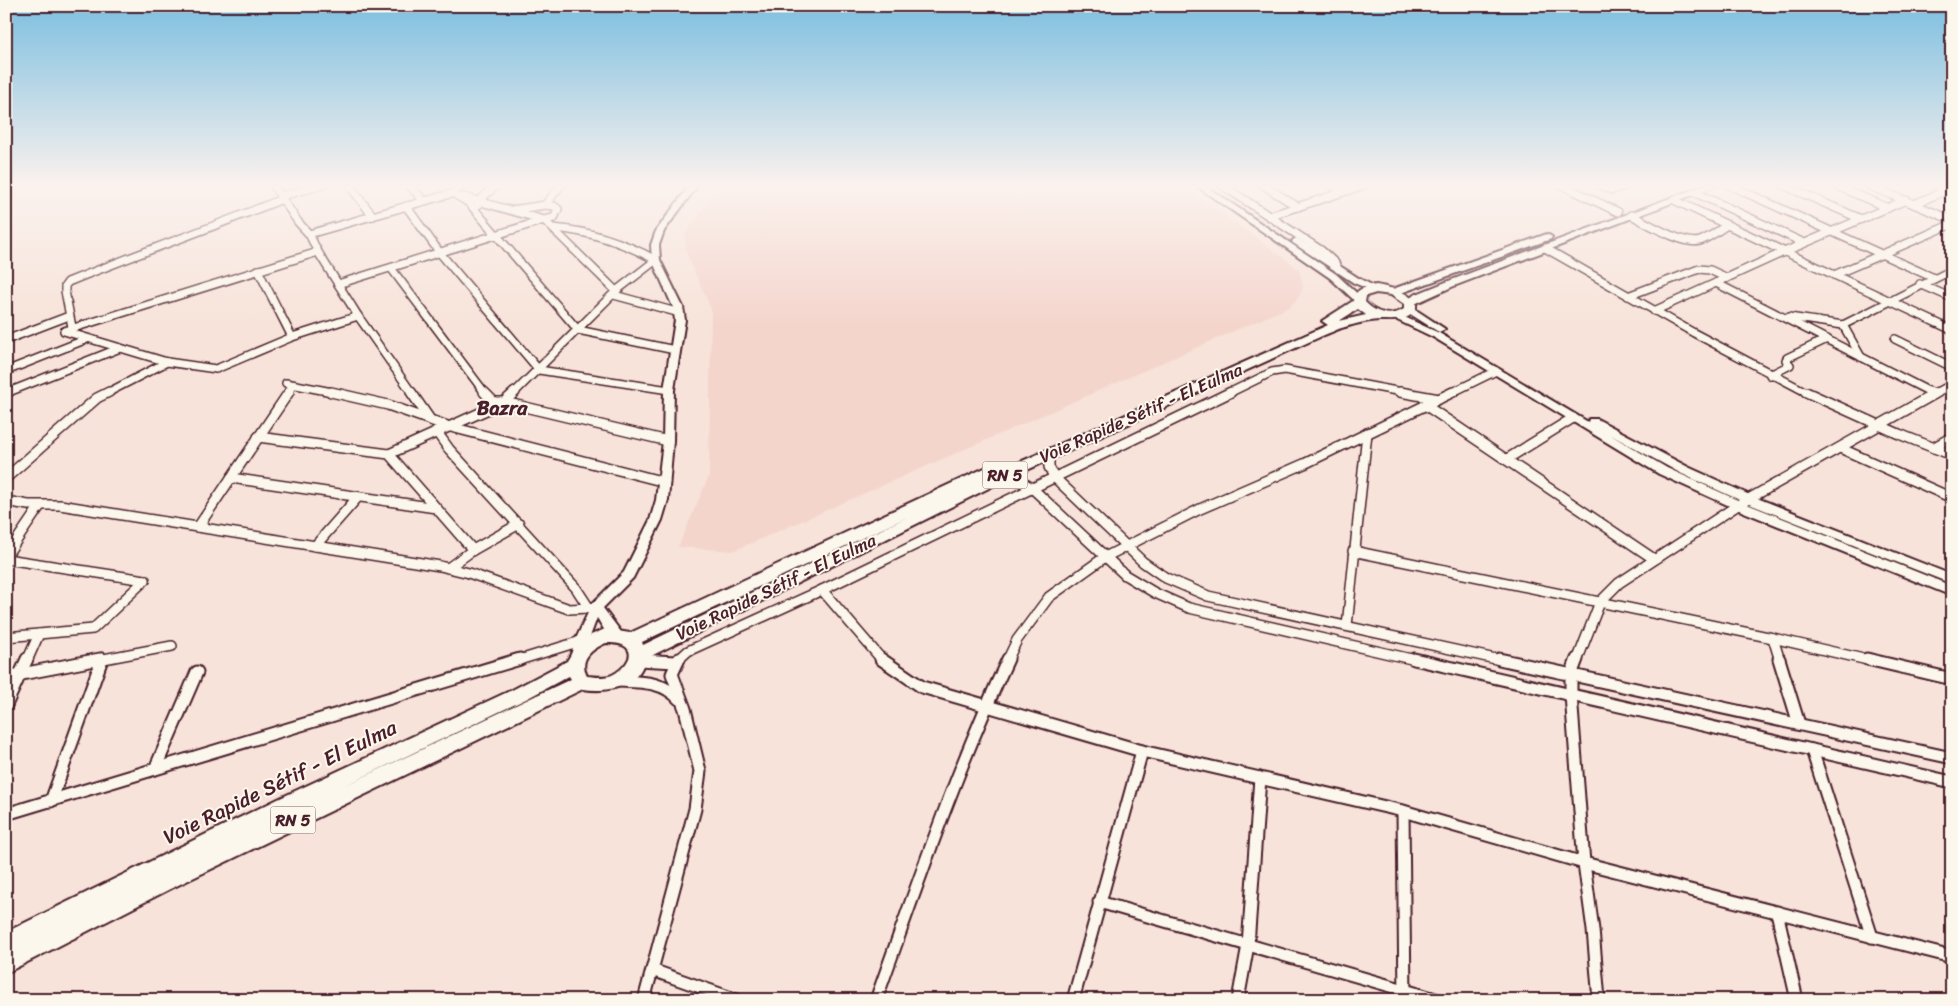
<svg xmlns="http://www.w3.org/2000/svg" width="1958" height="1006" font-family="Sriracha,sans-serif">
<rect width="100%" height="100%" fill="#f7e3d9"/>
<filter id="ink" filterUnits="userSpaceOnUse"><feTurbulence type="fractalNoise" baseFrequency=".02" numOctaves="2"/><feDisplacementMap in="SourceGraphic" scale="10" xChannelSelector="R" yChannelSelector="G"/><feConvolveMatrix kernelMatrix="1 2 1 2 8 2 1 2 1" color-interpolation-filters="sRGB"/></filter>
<g filter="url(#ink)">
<path fill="#f4d5cc" d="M719 185H1181L1286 259 1299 270 1303 287 1299 297 1289 307 733 551 678 547 709 476 711 309 686 252 685 235Z"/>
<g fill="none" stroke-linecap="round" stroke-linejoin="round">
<defs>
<g id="street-far2">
<path d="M273 185 298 222 309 234 318 252 358 316 412 393"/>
<path d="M349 185 373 216"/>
<path d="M409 185 424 201"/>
<path d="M1222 185 1322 251 1335 263 1338 269"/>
<path d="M1263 185 1298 207"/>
<path d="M1331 185 1343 192"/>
<path d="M1562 185 1618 212"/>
<path d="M1600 185 1612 190 1627 185"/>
<path d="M1729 185 1934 278"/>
<path d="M1783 185 1861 219"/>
<path d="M1835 185 1888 208"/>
<path d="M1868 185 1952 220"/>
<path d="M1935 185 1949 191"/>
<path d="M1694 192 1804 243"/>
<path d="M453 193 462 185"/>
<path d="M281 196 323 185"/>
<path d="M464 197 544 220 554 218 558 209 554 206 545 205 561 185"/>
<path d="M1674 200 1952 330"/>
<path d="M1914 204 1952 188"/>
<path d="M478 205 479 201 496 185"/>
<path d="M406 206 440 253 539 370 669 390"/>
<path d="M512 210 545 205"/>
<path d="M1631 215C1646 222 1683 246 1700 241 1709 238 1719 230 1727 225"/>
<path d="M1269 216 1365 185"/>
<path d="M309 234 453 193 469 203 578 330 675 350"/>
<path d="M1545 248 1694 333 1808 393"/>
<path d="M318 252 64 331 167 362 216 369 292 337 358 316"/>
<path d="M391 268 485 393"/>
<path d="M258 270 292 337"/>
<path d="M1834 275 1952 224"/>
<path d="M1716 283 1932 393"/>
<path d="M338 284 544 220 616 291"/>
<path d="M1920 284 1952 298"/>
<path d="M614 295 680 313"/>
<path d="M1628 296 1699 269 1710 270 1727 278"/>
<path d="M1654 311 1784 252 1906 200"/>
<path d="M1789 317 1843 325 1861 357"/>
<path d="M1843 325 1952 270"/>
<path d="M72 327 65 291V286L68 282C139 253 211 228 282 199"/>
<path d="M1895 339 1952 367"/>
<path d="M6 340 69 316"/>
<path d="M6 371 87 339"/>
<path d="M1770 375 1790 365 1786 360 1787 358 1827 339"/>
<path d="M286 383 337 393"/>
<path d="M6 393 120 348"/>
<path d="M107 393 167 362"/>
<path d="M288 393 293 385"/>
<path d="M514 393 616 291 656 260C623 242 590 231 553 228"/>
<path d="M1229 393 1272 372 1285 370 1407 393"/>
<path d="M1451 393 1496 371"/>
<path d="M1936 393 1952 384"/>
</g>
<g id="street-far1">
<path d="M331 392 388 405 447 426 665 482"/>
<path d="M411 392 429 418"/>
<path d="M484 392 494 402H504L668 441"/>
<path d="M1400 392 1439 399"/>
<path d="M1806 392 1899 434 1952 455"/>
<path d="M1929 392 1934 394"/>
<path d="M6 393 9 392"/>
<path d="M1425 405 1654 559"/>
<path d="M436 431 449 449 576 588 589 608 595 607"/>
<path d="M258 437 389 454 473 550"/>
<path d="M1840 448 1952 498"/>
<path d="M1933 448 1952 437"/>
<path d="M389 454 504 402 515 392"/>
<path d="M1049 455V467L1054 477 1143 562 1166 578 1208 596 1505 661"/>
<path d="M1507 459 1573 418"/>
<path d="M1000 477 1020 481 1032 488 1125 575 1155 593 1189 608 1420 661"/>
<path d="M6 478 97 398 109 392"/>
<path d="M231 478 436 508"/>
<path d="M6 501 28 505H60L440 566 469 573 569 609 589 608"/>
<path d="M198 527 289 392"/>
<path d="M315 546 358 497"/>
<path d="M1353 551 1773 638 1872 661"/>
<path d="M6 556 40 506"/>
<path d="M6 559 145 580"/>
<path d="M448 568 473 550 519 524"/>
<path d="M822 590 1231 392"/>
<path d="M1347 626 1367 433"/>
<path d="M6 637 93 629 145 580"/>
<path d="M1773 638 1780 661"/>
<path d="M638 660 651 661"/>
<path d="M27 661 39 634"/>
<path d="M93 661 172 646"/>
<path d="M516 661 581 641"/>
<path d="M677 661 688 651 822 590 883 661"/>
<path d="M1007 661 1017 640 1049 597 1105 557 1200 509 1304 464 1453 392"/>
<path d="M1577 661 1600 602 1619 583 1738 505 1938 392"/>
</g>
<g id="street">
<path d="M881 659 922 687 1142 751"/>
<path d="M1414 659 1952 782"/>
<path d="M1499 659 1952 758"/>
<path d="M1577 659 1571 675V695L1584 863 1593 930 1599 1000"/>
<path d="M1779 659 1799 724"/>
<path d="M1867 659 1952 679"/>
<path d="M638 660 676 662"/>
<path d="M6 677 100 659"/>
<path d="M618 681C641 682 663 681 679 699"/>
<path d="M6 705 27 659"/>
<path d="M1812 750 1872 937"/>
<path d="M155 769 197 672"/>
<path d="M51 801 102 659"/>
<path d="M1403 811 1405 1000"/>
<path d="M6 814 520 659"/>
<path d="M1099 902 1439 1000"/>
<path d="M1777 912 1797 1000"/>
<path d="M652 970 737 1000"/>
<path d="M644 1000 695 809 700 771 685 709 672 674 679 659"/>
<path d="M876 1000C917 886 956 770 1008 659"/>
<path d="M1073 1000 1142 751 1403 811 1584 863 1952 957"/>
<path d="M1238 1000 1248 945 1260 778"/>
</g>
<g id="secondary">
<path d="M690 185H698L664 231 659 245 660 260 683 307 685 320 674 390 673 441 668 500 662 520 633 578 603 608 621 632 623 636 621 640C610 643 603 627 597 618L583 655 582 659 577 660 572 659 571 655 575 641 592 604 624 572 650 520 656 500 663 441 664 390 675 320 673 307 652 260 651 245 656 231Z"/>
<path d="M1195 185H1204L1336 274 1363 299 1361 301H1355L1330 278Z"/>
<path d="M1296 238 1360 279 1380 289 1376 292 1354 283 1293 243 1292 241Z"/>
<path d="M1410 307 1413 308 1445 329 1440 332 1437 331 1407 312 1405 310Z"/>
<path d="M1398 314 1439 333 1588 422 1589 419H1597L1688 467 1752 496 1952 575V584L1744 502 1680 473 1609 434 1667 468 1742 502 1952 586V596L1734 508 1659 474 1433 337 1395 319 1393 317Z"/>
</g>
<g id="primary">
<path d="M1705 185H1719L1454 286 1410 306 1404 303 1414 295 1446 282Z"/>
<path d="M1547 234 1552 237 1551 239 1398 294 1394 295 1389 292 1390 290Z"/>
</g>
<path id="highway" d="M1376 285C1391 288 1406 290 1416 303V310C1406 322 1394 320 1380 320 1369 320 1355 324 1345 327 1337 329 1330 333 1322 336L1005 480 645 659C639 687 607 693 583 689L170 889 6 973V932L278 799 514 689 567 661 577 644 591 635 605 629 630 633 991 465H1001L1003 468 1002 470 1328 325 1322 321 1353 301C1355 288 1365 288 1376 285ZM1376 293 1391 295 1404 304V309C1391 318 1375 313 1365 302L1366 296ZM1358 309 1366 315 1339 321ZM909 516 643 645 642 642ZM606 643C613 643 621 643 626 647 637 656 621 671 612 675 604 678 596 677 587 676 578 659 592 649 606 643ZM569 676 571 679 342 787 526 699Z"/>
</defs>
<use href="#street-far2" stroke="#4a1f2b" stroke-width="10"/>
<use href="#street-far1" stroke="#4a1f2b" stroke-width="12"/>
<use href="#street" stroke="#4a1f2b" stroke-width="15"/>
<use href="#secondary" stroke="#4a1f2b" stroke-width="4"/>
<use href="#primary" stroke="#4a1f2b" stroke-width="4"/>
<use href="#highway" stroke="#4a1f2b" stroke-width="4"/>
<use href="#street-far2" stroke="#fbf7ec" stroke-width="7"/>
<use href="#street-far1" stroke="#fbf7ec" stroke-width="9"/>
<use href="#street" stroke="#fbf7ec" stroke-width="11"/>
<use href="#secondary" fill="#fbf7ec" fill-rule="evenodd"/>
<use href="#primary" fill="#fbf7ec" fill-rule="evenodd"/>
<use href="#highway" fill="#fbf7ec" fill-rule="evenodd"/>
</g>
</g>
<linearGradient id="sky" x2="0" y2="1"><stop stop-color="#7dbfe0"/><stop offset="0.57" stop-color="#fbf2ee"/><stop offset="1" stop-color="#fbf2ee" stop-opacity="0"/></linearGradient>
<rect width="1958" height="326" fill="url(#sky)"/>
<g text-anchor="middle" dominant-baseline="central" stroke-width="4" stroke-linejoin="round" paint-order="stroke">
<g fill="#fbf7ec" stroke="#7f6065" stroke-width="1">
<rect x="982.5" y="461.5" width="45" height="27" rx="4"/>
<rect x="270.5" y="806.5" width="45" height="27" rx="4"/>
</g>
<g font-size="16" font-weight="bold" fill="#4a1f2b">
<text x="1005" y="475">RN 5</text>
<text x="293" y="820">RN 5</text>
</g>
<g font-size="18" fill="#4a1f2b" stroke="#fbf7ec">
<text transform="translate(1141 413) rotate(-24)">Voie Rapide Sétif - El Eulma</text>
<text transform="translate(776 587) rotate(-26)">Voie Rapide Sétif - El Eulma</text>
</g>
<g font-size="20" font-weight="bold" fill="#4a1f2b" stroke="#fbf7ec">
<text x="502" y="408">Bazra</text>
</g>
<g font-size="21" fill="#4a1f2b" stroke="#fbf7ec">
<text transform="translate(280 782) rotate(-26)">Voie Rapide Sétif - El Eulma</text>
</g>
</g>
<rect width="1958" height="1006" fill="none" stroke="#fbf7ec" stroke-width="25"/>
<rect x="12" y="12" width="1933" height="981" fill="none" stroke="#4a1f2b" stroke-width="2" filter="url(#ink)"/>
</svg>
